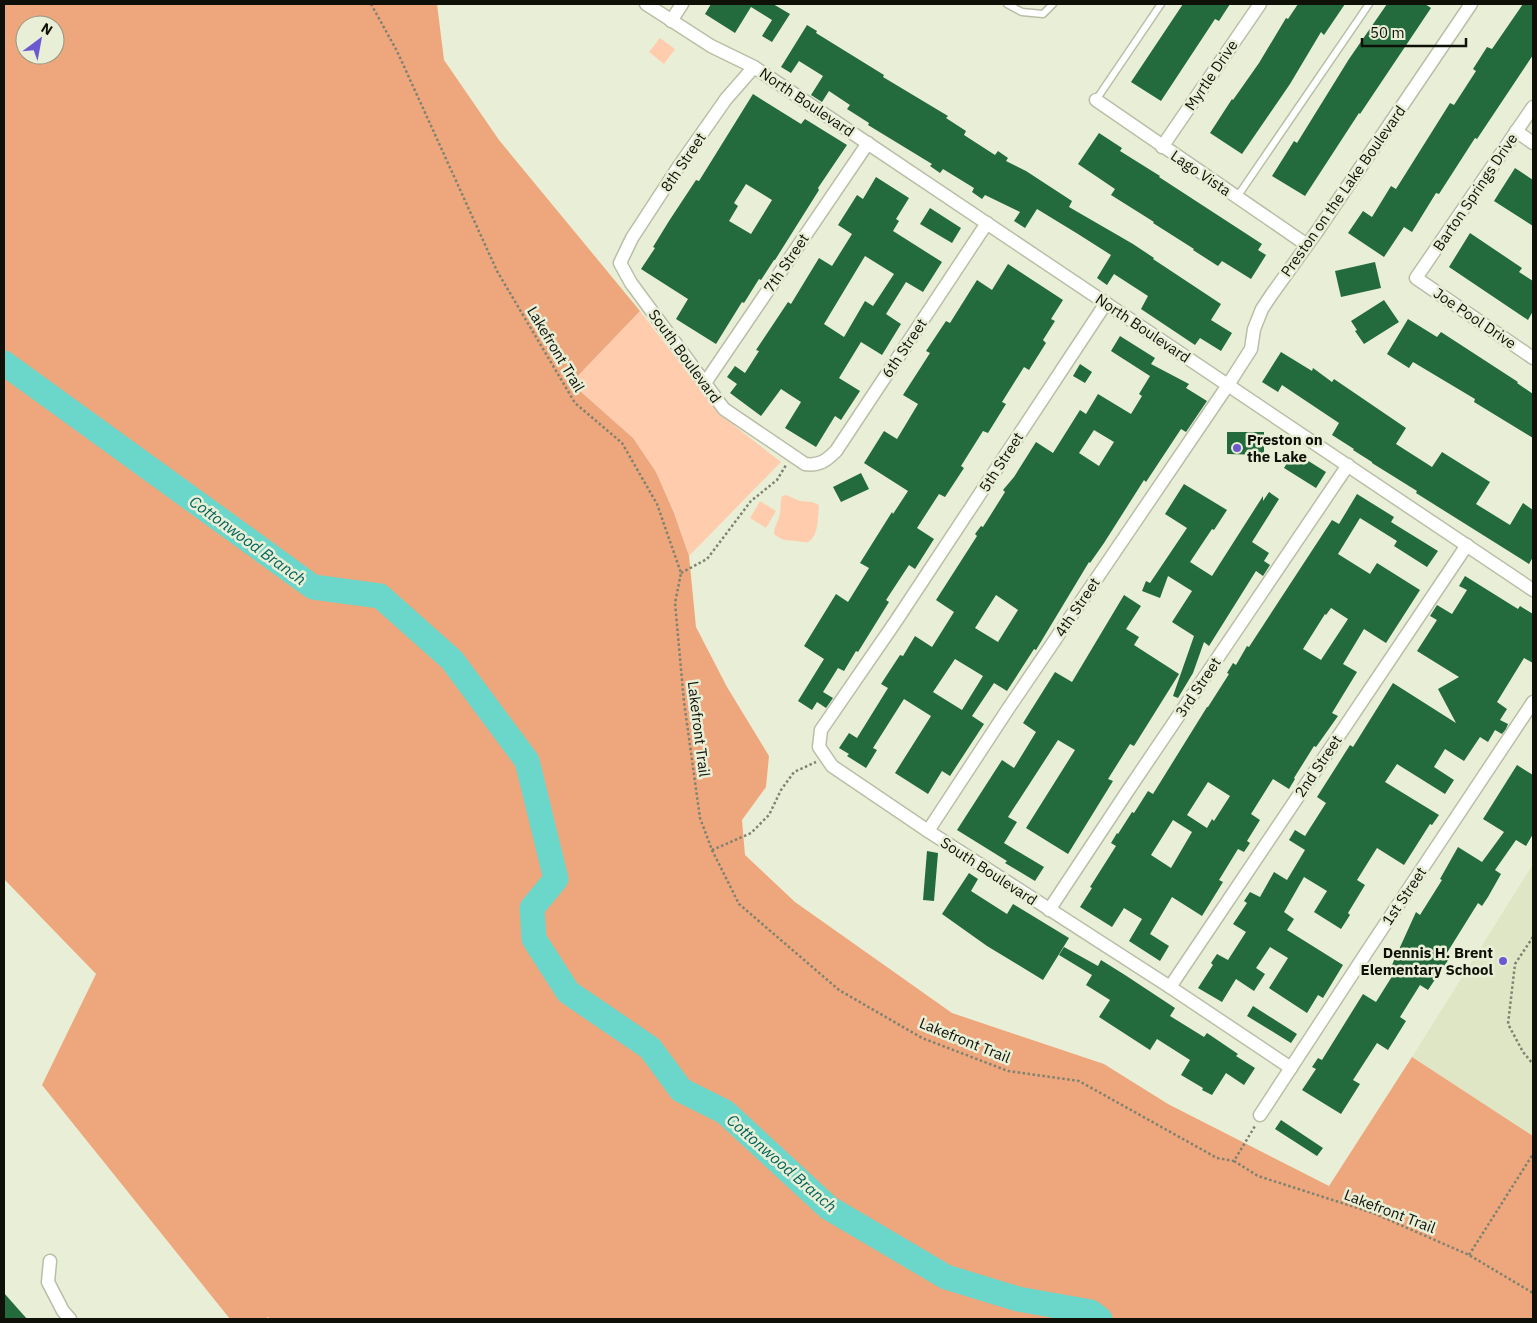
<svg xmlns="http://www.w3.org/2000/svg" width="1537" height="1323" font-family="'IBM Plex Sans',sans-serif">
<rect width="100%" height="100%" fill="#e9efd6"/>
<path fill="#dee6c5" d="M1533 864V1136L1412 1057Z"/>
<g fill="#ffccae">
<path d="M660 38 675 49 664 64 649 52Z"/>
<path d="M640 311 694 381 736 427 781 462 689 556 674 513 656 472 633 438 571 383Z"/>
<path d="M786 495 800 501 812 502 819 505C818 515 819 537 808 542 804 543 800 541 796 541 786 540 782 541 774 534 774 526 779 521 780 513 781 507 780 502 782 496Z"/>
<path d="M760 501 776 511 766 528 750 518Z"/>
</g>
<path fill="#eea77c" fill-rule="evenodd" d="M4 4H437L444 60 499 140 640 311 571 383 633 438 656 472 674 513 689 556 696 627 727 687 769 756 766 787 742 820 745 855 795 902 952 1013 1104 1064 1168 1104 1329 1186 1412 1057 1533 1136V1319H270L268 1317 265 1319H230L42 1085 96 974 4 879ZM25 25H55V55H25Z"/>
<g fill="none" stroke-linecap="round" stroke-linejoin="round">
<path stroke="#6bd6ca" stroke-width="25" d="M4 363 313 587 380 596 452 660 527 761 556 879 532 908 534 939 568 992 650 1048 681 1090 725 1112 829 1208 946 1277 1018 1299 1091 1312 1100 1319"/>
</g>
<g fill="#236a3c" fill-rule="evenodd">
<path d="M711 4H773L790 14 772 42 762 36 772 20 751 7 735 33 705 14Z"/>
<path d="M1183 4H1230L1219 21 1215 19 1161 101 1131 82Z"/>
<path d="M1298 4H1345L1324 35 1321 32 1290 84 1242 154 1210 133 1232 99 1233 100 1259 63 1286 18 1288 19Z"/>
<path d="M1387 4H1425L1431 8 1360 114 1359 113 1305 196 1272 176 1294 141 1297 143 1349 59Z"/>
<path d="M1523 4H1533V55L1477 139 1475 138 1439 194 1436 193 1412 232 1404 227 1384 257 1348 233 1363 211 1372 217 1391 186 1396 189 1450 103 1454 105 1476 71 1473 69 1487 47 1492 49Z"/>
<path d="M807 25 817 31 816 33 884 75 883 77 948 116 946 118 966 131 964 135 995 155 998 151 1008 158 1006 161 1026 171 1072 201 1069 207 1133 244 1154 258 1153 259 1221 304 1211 320 1232 333 1221 351 1200 338 1195 345 1141 309 1148 296 1114 274 1107 285 1097 278 1111 255 1078 234 1037 209 1025 228 1014 221 1020 212 985 195 982 199 972 192 974 188 943 169 940 173 930 166 932 164 868 125 869 123 847 109 850 105 829 91 822 102 811 95 823 76 799 61 791 73 781 67Z"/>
<path d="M753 94 801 124 805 119 847 145 818 188 819 190 775 260H774L761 280 759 279 744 303 742 302 716 344 676 319 688 299 641 269 655 248 653 247 669 221 696 180 699 181ZM746 184 772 200 751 234 729 221 738 206 734 203Z"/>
<path d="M1099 133 1122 148 1120 151 1160 176 1159 177 1262 244 1258 250 1266 255 1251 279 1222 261 1218 266 1193 250 1194 249 1153 223 1154 222 1111 195 1115 189 1078 164Z"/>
<path d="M1515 168 1533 180V226L1494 201Z"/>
<path d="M876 177 909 198 896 219 899 221 893 231 942 262 923 292 906 282 886 314 901 324 882 355 861 342 839 378 860 391 841 420 835 416 816 447 785 428 801 402 781 389 761 416 730 393 737 384 727 377 735 366 745 373 759 351 756 350 788 302 791 304 819 258 832 266 852 234 838 225 857 195 863 199ZM865 256 894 274 873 306 865 301 844 337 824 324Z"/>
<path d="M930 208 961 228 952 243 920 224Z"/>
<path d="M1470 233 1522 268 1519 272 1533 281V311L1528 320 1449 267Z"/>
<path d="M1375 262 1381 288 1341 297 1335 271Z"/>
<path d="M1008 264 1063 300 1051 319 1055 321 1043 340 1046 343 1029 370 1024 367 1002 402 1006 404 988 433 983 431 961 466 964 468 945 497 939 494 917 528 934 539 915 569 909 565 886 600 889 602 858 652 856 651 844 671 838 668 823 692 833 698 826 708 817 702 812 710 798 701 824 659 804 646 836 594 848 602 869 568 860 563 892 512 893 514 908 491 864 463 884 431 897 439 918 404 903 395 930 353 926 351 946 321 950 323 977 280 992 290Z"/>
<path d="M1384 300 1399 322 1364 344 1355 331 1357 330 1351 321Z"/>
<path d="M1408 319 1437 337 1441 332 1518 382 1517 383 1533 394V438L1474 402 1475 399 1413 362 1409 368 1387 354Z"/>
<path d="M1120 336 1155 358 1151 364 1189 384 1186 388 1207 401 1186 432 1181 429 1146 482 1144 480 1104 543 1090 563 1089 562 1036 650 1034 649 1007 691 994 683 972 716 984 724 950 776 942 771 928 794 895 773 931 716 904 699 873 748 877 750 866 768 847 756 849 754 839 748 849 733 857 738 888 688 881 684 900 655 903 656 915 636 932 647 954 612 936 600 977 536 975 534 981 526 983 527 1005 492 1003 490 1014 477 1036 442 1053 453 1080 410 1086 414 1098 394 1131 414 1142 396 1139 394 1150 376 1111 351ZM1094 430 1114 442 1099 466 1079 453ZM996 595 1018 610 998 642 975 628ZM955 659 983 676 962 710 933 692Z"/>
<path d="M1281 352 1312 371 1313 368 1332 382 1334 379 1406 428 1396 444 1432 467 1442 452 1490 482 1476 504 1510 525 1523 503 1533 510V557L1529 564 1416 493 1417 491 1372 463V462L1353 450 1354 449 1332 435 1339 423 1282 385 1278 392 1262 382Z"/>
<path d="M1080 364 1092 372 1085 383 1073 376Z"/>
<path d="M1227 432H1264V455L1227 454Z"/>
<path d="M1294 452 1326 472 1316 488 1284 468Z"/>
<path d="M861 473 869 489 841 502 833 487Z"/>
<path d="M1184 484 1227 510 1214 530 1212 529 1190 562 1212 576 1263 496V501L1269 492 1279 499 1252 542 1269 553 1264 561 1270 565 1263 576 1256 571 1209 646 1204 642 1193 673 1178 698 1173 696 1194 636 1172 622 1192 591 1168 576 1160 598 1142 591 1146 581 1150 583 1187 528 1165 514Z"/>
<path d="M1357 494 1394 517 1391 522 1438 551 1427 567 1394 546 1397 541 1360 518 1338 554 1370 574 1377 563 1420 590 1386 643 1364 629 1343 664 1357 672 1332 713 1338 716 1316 747 1314 746 1294 778 1295 779 1289 789 1273 779 1251 814 1260 820 1247 841 1250 843 1244 852 1238 849 1219 880 1223 882 1202 916 1172 897 1150 934 1169 946 1160 961 1129 941 1142 919 1124 908 1112 927 1080 907 1092 888 1090 887 1116 846 1111 843 1117 833 1118 834 1132 812 1134 813 1148 791 1153 794 1207 707H1208L1229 674 1227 673 1233 663 1236 665 1247 646 1249 647 1332 520 1339 524ZM1331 608 1348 619 1321 660 1303 649 1325 614 1326 615ZM1208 782 1230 796 1214 821 1212 819 1207 828 1187 815ZM1173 820 1192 832 1171 868 1151 855Z"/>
<path d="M1465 576 1518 609 1520 606 1533 614V663L1524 658 1497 702 1507 709 1500 720 1508 724 1506 729 1502 734 1495 730 1488 742 1480 737 1464 761 1445 749 1434 767 1454 780 1445 794 1397 764 1385 782 1439 815 1432 825 1430 824 1404 865 1377 848 1357 880 1365 885 1348 913 1350 915 1341 929 1314 912 1327 891 1304 877 1284 912 1294 919 1287 930 1343 965 1323 998 1318 995 1307 1013 1269 988 1288 958 1270 947 1256 968 1265 974 1254 991 1236 979 1222 1002 1198 988 1213 965 1211 963 1217 954 1228 960 1246 932 1233 924 1247 903 1244 901 1250 892 1260 897 1274 872 1287 880 1305 850 1289 840 1295 830 1305 836 1326 803 1317 797 1350 745 1353 747 1393 683 1456 723 1438 689 1459 677 1417 651 1437 620 1430 616 1437 605 1452 614 1467 590 1459 586Z"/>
<path d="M1124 595 1141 606 1126 629 1139 637 1134 645 1179 674 1134 746 1130 744 1108 779 1113 781 1068 854 1026 828 1075 750 1058 740 1008 817 1017 822 1004 843 1044 867 1035 881 1005 863 1007 861 957 830 1002 760 1014 768 1036 732 1023 723 1055 672 1072 682Z"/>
<path d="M1517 765 1533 775V834L1526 846 1516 840 1495 870 1501 874 1488 897 1482 906 1478 903 1445 956 1449 959 1442 969 1428 990 1420 985 1400 1017 1406 1021 1388 1050 1377 1043 1353 1080 1360 1084 1341 1114 1302 1090 1316 1069 1312 1067 1318 1058 1322 1060 1363 994 1376 1002 1396 970 1391 967 1416 912 1420 915 1442 880 1440 879 1458 847 1482 862 1504 832 1483 819Z"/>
<path d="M927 851 938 853 934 901 923 900Z"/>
<path d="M969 873 978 879 971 891 1007 914 1013 904 1069 938 1043 980 987 946 942 914Z"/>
<path d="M1064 947 1098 966 1101 960 1125 975 1175 1008 1170 1016 1204 1037 1207 1033 1238 1054 1236 1056 1255 1068 1244 1085 1226 1073 1212 1095 1202 1090 1203 1088 1181 1075 1190 1060 1157 1039 1150 1050 1099 1017 1110 1000 1086 985 1092 975 1059 955Z"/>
<path d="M1253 1006 1297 1034 1291 1043 1247 1016Z"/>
<path d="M1281 1120 1323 1148 1317 1156 1275 1129Z"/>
<path d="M4 1293 27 1319H4Z"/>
</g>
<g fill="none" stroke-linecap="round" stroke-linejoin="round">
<defs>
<g id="lane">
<path d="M1007 4 1022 12 1043 14 1053 4"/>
<path d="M1096 100 1161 4"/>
<path d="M1237 197 1369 4"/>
</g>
<g id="street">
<path d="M646 4 711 46 754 67 1533 590"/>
<path d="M671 21 682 4"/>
<path d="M754 67 726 99 677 169 632 238 620 263 631 283 724 409 805 464C819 466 826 461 836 451L987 223"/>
<path d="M1096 100 1307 245"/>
<path d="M1533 107 1416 278 1533 358"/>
<path d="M1516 131 1533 143"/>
<path d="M1162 147 1260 4"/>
<path d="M1106 303 896 621 821 730 819 747 832 766 928 831 1170 987 1291 1068"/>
<path d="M705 383 868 143"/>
<path d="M928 831 1008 709 1228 385 1251 349 1254 329 1262 309 1272 294 1318 230 1471 4"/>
<path d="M1049 910 1129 789 1348 465"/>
<path d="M1170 987 1467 545"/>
<path d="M1260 1115 1370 947 1533 702"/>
<path d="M50 1261 48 1282 63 1311 70 1319"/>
</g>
</defs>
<use href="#lane" stroke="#b9bfa6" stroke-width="9"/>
<use href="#street" stroke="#b9bfa6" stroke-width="15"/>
<g stroke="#7e8271" stroke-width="2.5" stroke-dasharray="2.5 2.5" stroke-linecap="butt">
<path d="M371 4 397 51 497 271 575 403 622 443 657 504 681 573 675 603 684 702 700 818 712 850 751 833 769 815 781 790 794 772 816 762"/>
<path d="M681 573 707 559 751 501 777 480 786 465"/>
<path d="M712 850 739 904 839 990 922 1038 1008 1071 1079 1081 1217 1158 1234 1161 1255 1126"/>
<path d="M1533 937 1515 964 1508 1024 1523 1052 1533 1064"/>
<path d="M1234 1161 1258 1176 1373 1213 1469 1255 1533 1293"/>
<path d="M1469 1255 1533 1154"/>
</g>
<use href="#lane" stroke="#fff" stroke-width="6"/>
<use href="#street" stroke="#fff" stroke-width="12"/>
</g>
<g fill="#6c59d2" stroke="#e9efd6" stroke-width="2">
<circle cx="1237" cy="448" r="5"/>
<circle cx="1503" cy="961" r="5"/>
</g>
<g text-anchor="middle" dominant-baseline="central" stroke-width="5" stroke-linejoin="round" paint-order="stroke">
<g font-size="15" fill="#0f1108" stroke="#e9efd6">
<text transform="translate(1211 75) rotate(-56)">Myrtle Drive</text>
<text transform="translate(807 102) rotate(34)">North Boulevard</text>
<text transform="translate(683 162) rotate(-56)">8th Street</text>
<text transform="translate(1201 173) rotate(34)">Lago Vista</text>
<text transform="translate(1343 191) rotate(-55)">Preston on the Lake Boulevard</text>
<text transform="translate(1475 192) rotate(-56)">Barton Springs Drive</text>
<text transform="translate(786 263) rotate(-56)">7th Street</text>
<text transform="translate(1475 318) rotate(34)">Joe Pool Drive</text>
<text transform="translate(1143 328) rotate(34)">North Boulevard</text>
<text transform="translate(904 348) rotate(-56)">6th Street</text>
<text transform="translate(556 349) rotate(59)">Lakefront Trail</text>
<text transform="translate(685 356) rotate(54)">South Boulevard</text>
<text transform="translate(1001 462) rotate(-57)">5th Street</text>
<text transform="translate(1077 607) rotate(-56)">4th Street</text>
<text transform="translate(1198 687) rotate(-56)">3rd Street</text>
<text transform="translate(699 729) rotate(83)">Lakefront Trail</text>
<text transform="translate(1318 766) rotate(-56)">2nd Street</text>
<text transform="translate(989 871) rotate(33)">South Boulevard</text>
<text transform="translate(1404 896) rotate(-56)">1st Street</text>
<text transform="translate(965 1040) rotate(22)">Lakefront Trail</text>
<text transform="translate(1390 1211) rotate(21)">Lakefront Trail</text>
</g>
<g font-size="15" font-weight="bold" fill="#0f1108" stroke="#e9efd6" text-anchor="start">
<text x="1247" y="439">Preston on<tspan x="1247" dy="17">the Lake</tspan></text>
<text x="1493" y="952" text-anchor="end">Dennis H. Brent<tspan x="1493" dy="17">Elementary School</tspan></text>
</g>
<g font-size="16" font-style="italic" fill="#01635b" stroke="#e9efd6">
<text transform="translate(248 540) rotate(36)">Cottonwood Branch</text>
<text transform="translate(782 1163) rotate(41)">Cottonwood Branch</text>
</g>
</g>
<rect width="1537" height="1323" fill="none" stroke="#0f1108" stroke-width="10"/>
<g transform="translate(40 40) rotate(32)"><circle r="24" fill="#e9efd6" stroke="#929684"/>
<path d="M0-4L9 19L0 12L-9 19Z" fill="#6c59d2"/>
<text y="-8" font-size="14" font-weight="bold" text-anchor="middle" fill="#0f1108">N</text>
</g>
<path d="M1362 38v8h104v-8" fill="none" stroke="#0f1108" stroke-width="2.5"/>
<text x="1370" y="38" font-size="15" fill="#0f1108" stroke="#e9efd6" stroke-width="4" paint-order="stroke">50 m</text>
</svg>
